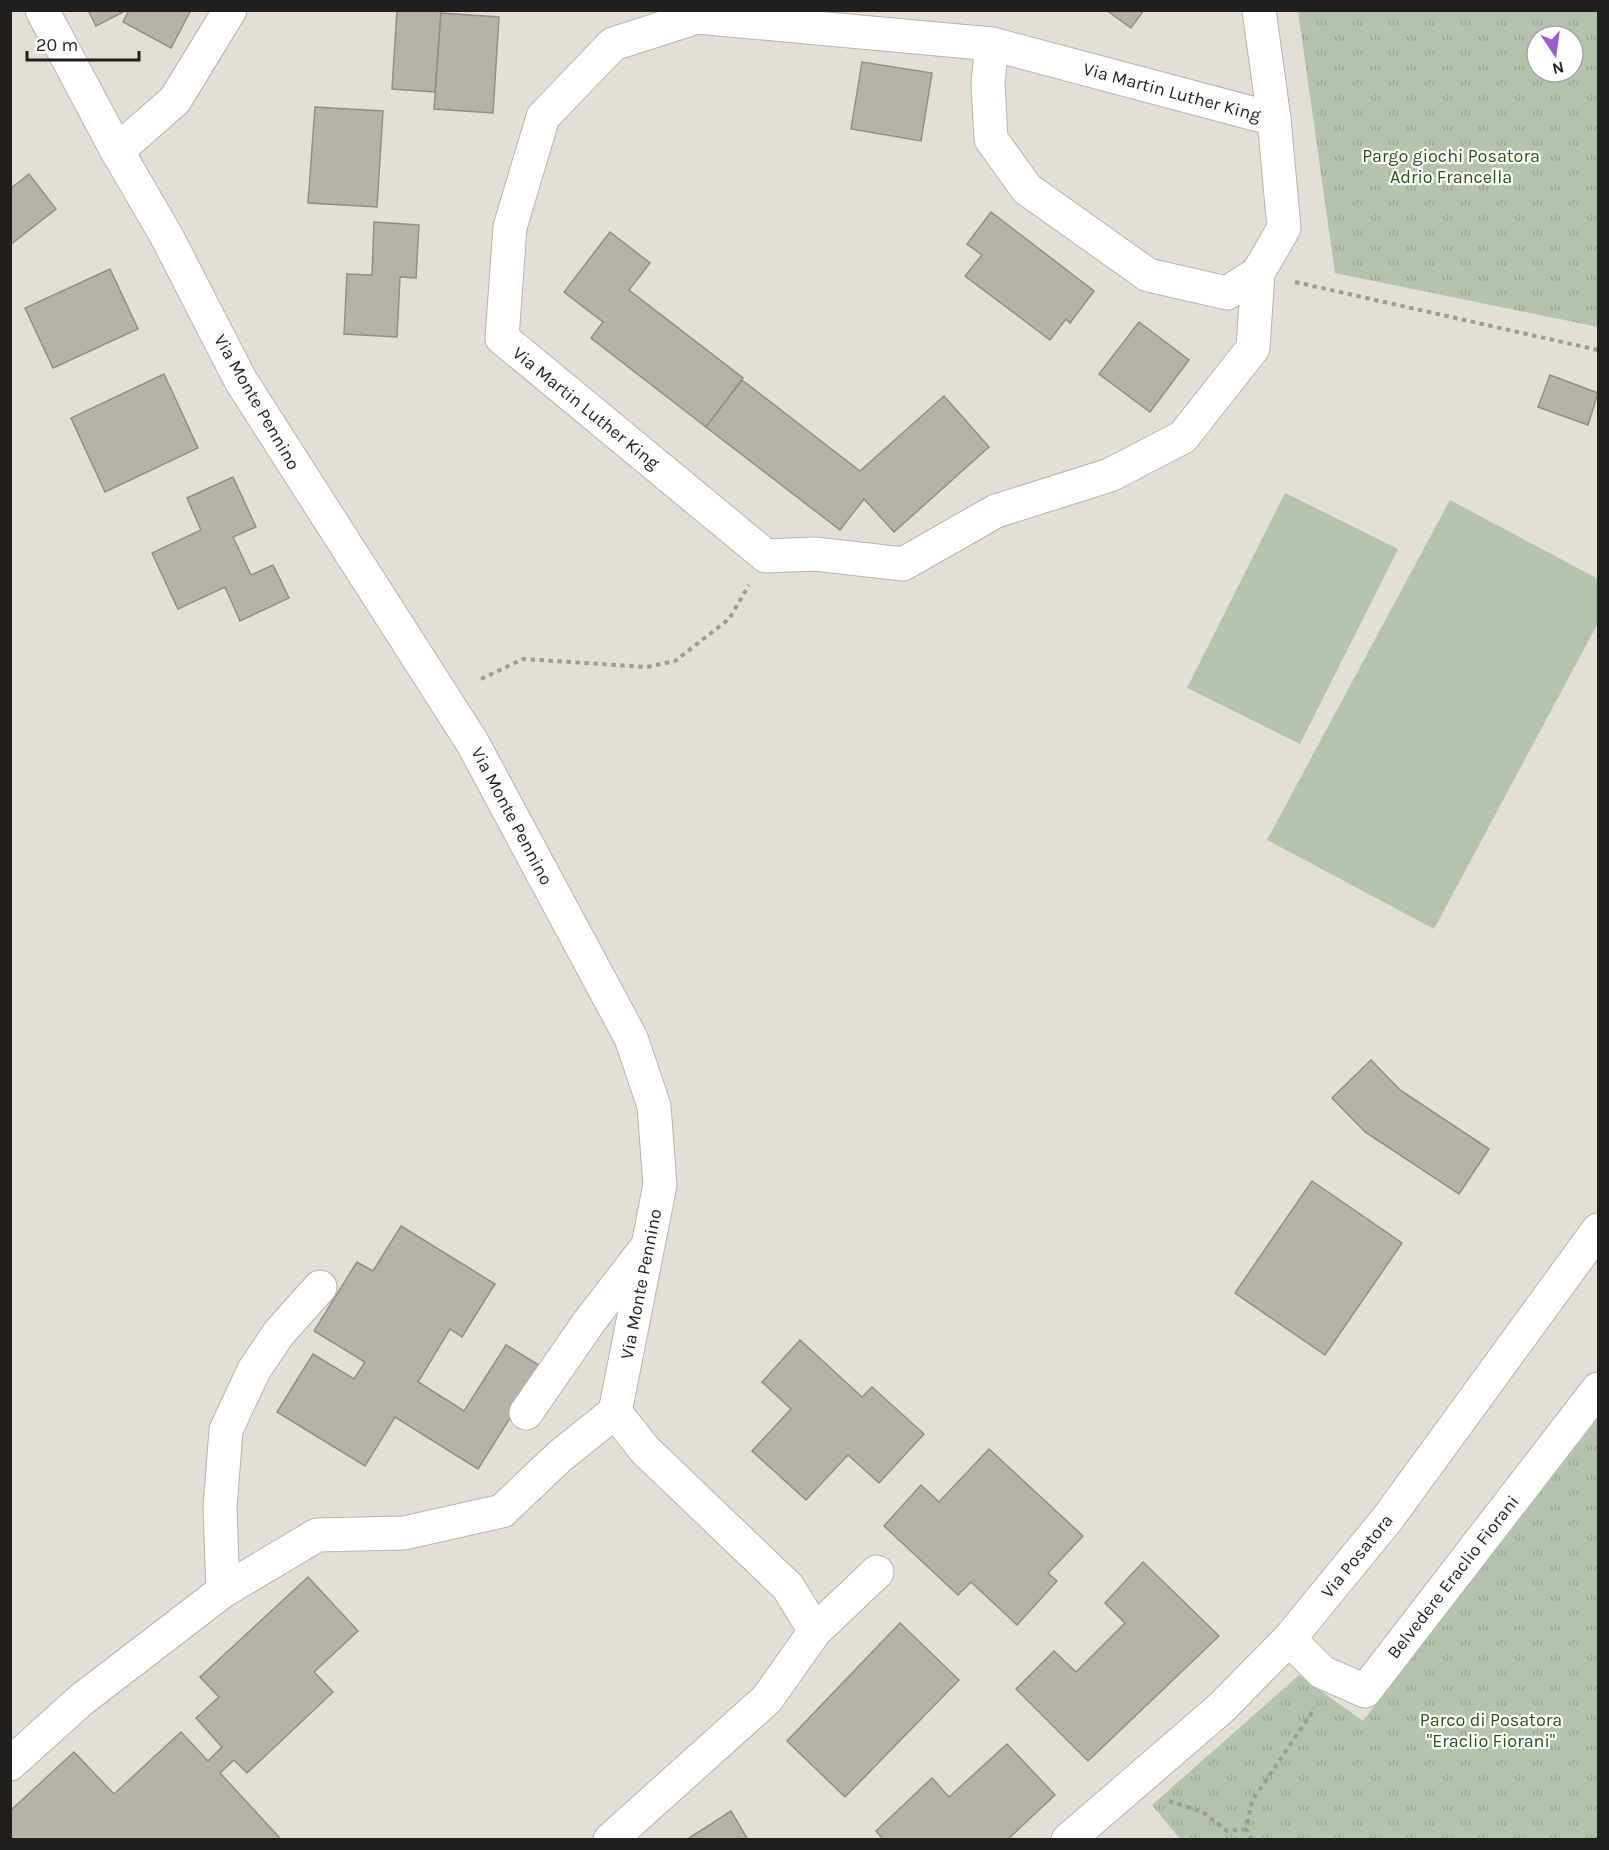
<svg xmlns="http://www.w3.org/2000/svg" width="1609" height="1850" font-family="Karla,sans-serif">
<defs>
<pattern id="park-tufts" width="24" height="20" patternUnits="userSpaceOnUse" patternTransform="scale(1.5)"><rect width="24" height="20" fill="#b4c3ab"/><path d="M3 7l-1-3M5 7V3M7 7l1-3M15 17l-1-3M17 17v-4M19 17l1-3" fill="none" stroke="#9aa793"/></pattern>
</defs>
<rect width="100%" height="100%" fill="#e3dfd8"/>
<g fill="url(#park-tufts)" fill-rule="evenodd">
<path d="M1298 11H1598V327L1335 273ZM1537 36H1573V72H1537Z"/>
<path d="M1598 1418V1839H1180L1152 1805 1299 1675 1363 1721Z"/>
</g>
<g fill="#b4c3ab">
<path d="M1285 493 1398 549 1300 744 1187 688Z"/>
<path d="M1450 500 1598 579V623L1434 929 1267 840Z"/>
</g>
<g fill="#b6b1ab" stroke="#918d87" stroke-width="1.5">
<path d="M88 10H127L96 26Z"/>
<path d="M129 10H191L171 48 123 22Z"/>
<path d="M397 10H441L435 92 392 89Z"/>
<path d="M1106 10H1144L1131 28Z"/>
<path d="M441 13 499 17 493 113 434 109Z"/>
<path d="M862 62 932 73 921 141 851 129Z"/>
<path d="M315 107 383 111 377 207 308 203Z"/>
<path d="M29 174 56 209 10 245V189Z"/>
<path d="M991 212 1094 291 1070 323 1066 319 1050 340 965 276 982 255 967 244Z"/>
<path d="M374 222 419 225 416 278 400 277 397 337 344 334 347 274 372 275Z"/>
<path d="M610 232 650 263 629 290 743 378 706 427 591 338 603 322 564 292Z"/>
<path d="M110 269 138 329 53 368 25 308Z"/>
<path d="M1139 322 1189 360 1150 412 1099 374Z"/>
<path d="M164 374 198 448 105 492 71 418Z"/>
<path d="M1550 375 1598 393 1588 425 1538 407Z"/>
<path d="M742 380 860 471 944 396 989 447 894 532 864 499 840 530 706 427Z"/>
<path d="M233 477 256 527 233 537 251 575 273 565 289 598 240 621 225 587 178 609 152 553 201 530 187 498Z"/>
<path d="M1371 1060 1400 1090 1489 1149 1459 1194 1365 1132 1332 1098Z"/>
<path d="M1312 1181 1402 1243 1325 1355 1235 1293Z"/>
<path d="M401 1226 495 1284 462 1337 450 1329 418 1382 464 1411 506 1345 542 1367 478 1469 395 1417 365 1466 277 1412 313 1354 354 1379 365 1362 314 1331 357 1262 373 1271Z"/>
<path d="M800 1340 862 1397 872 1387 924 1434 879 1483 848 1455 806 1500 752 1451 791 1409 762 1382Z"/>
<path d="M989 1449 1083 1536 1048 1573 1057 1581 1017 1625 971 1582 958 1595 884 1526 921 1485 939 1502Z"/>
<path d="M1143 1562 1219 1636 1088 1761 1016 1689 1054 1651 1076 1672 1125 1623 1105 1603Z"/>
<path d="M308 1577 358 1631 314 1672 333 1692 247 1773 234 1760 220 1773 279 1837 277 1840H10V1811L74 1752 114 1794 181 1732 208 1761 222 1747 196 1718 219 1697 200 1677Z"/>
<path d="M900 1623 959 1680 845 1797 787 1741Z"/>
<path d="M1007 1744 1055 1795 1007 1840H884L876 1831 932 1778 949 1797Z"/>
<path d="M731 1811 748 1840H686Z"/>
</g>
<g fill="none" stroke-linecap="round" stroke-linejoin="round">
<defs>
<g id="minor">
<path d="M42 10 117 151 166 235 241 381 472 742 631 1038 654 1106 660 1185 615 1412 645 1450 788 1587 815 1631"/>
<path d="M1259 10 1274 119"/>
<path d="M992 44 988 83 991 139 1027 189 1148 275 1227 293 1258 273 1284 228 1274 119 992 44 697 17 613 44 543 117 510 227 502 338 766 556 815 554 903 564 996 511 1110 475 1183 437 1253 348 1258 273"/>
<path d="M117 151 175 100 230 10"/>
<path d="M526 1413 589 1322 643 1252"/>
<path d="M223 1591 220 1508 226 1430 254 1370 279 1333 320 1287"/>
<path d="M1289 1639 1322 1672 1365 1691 1598 1389"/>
<path d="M10 1764 81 1700 223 1591 317 1535 404 1533 502 1511 560 1456 615 1412"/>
<path d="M610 1840 767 1699 815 1631 877 1572"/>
<path d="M1068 1840 1221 1708 1289 1639 1388 1518 1598 1230"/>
</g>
</defs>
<use href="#minor" stroke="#b7b3ad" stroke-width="35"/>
<g stroke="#9e9b95" stroke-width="4" stroke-dasharray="4.5 4.5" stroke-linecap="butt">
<path d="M1295 282 1598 350"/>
<path d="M481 679 523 659 647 667 675 661 729 619 749 585"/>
<path d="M1169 1801 1203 1812 1227 1831 1246 1829"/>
<path d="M1252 1840 1246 1829 1252 1801 1315 1708"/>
</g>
<use href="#minor" stroke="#fff" stroke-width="33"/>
</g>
<g text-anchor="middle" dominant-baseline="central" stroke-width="4.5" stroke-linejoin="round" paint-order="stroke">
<g font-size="18" fill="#211f1d" stroke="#fff">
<text transform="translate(1172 92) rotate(15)">Via Martin Luther King</text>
<text transform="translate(257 402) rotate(60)">Via Monte Pennino</text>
<text transform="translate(586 408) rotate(39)">Via Martin Luther King</text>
<text transform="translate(512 816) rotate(62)">Via Monte Pennino</text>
<text transform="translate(641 1284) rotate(-79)">Via Monte Pennino</text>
<text transform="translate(1357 1556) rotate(-51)">Via Posatora</text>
<text transform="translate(1453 1577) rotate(-52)">Belvedere Eraclio Fiorani</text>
</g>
<g font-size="18" fill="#304f17" stroke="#fff">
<text x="1451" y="156">Pargo giochi Posatora<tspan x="1451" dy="21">Adrio Francella</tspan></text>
<text x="1491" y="1720">Parco di Posatora<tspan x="1491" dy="21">"Eraclio Fiorani"</tspan></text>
</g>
</g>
<rect width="1609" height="1850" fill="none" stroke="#211f1d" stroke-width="24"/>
<g transform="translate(1555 54) rotate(167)"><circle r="28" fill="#ffffff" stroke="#a6a5a5" stroke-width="1.5"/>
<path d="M0-4.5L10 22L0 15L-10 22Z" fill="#9d5ad0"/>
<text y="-9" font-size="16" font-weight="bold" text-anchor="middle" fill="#211f1d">N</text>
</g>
<path d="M27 51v9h112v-9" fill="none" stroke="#211f1d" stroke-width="3"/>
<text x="36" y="51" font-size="18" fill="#211f1d" stroke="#ffffff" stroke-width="4.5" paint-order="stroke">20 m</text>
</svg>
